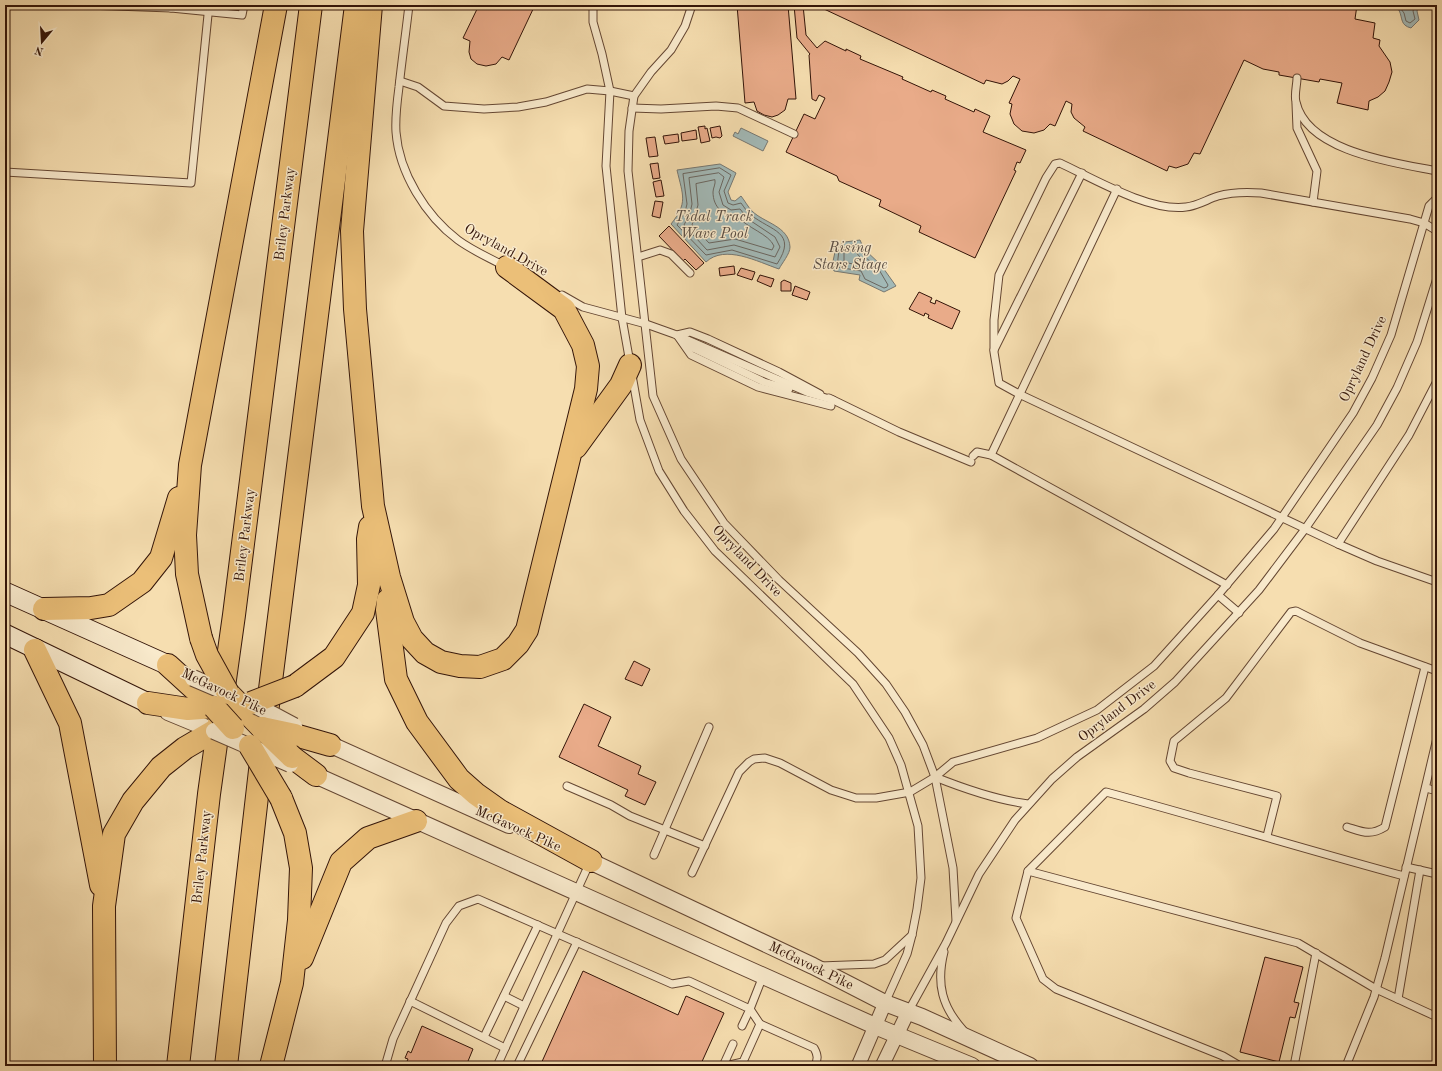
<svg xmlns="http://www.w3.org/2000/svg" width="1442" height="1071" font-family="'Old Standard TT',serif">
<rect width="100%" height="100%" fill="#f6deb0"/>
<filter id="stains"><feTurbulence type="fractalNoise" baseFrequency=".005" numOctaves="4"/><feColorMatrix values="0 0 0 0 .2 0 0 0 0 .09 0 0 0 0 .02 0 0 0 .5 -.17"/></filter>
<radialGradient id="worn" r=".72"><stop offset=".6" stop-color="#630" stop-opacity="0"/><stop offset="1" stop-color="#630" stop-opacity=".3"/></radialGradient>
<g fill="#a2b9b7" stroke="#767771">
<path d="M1389 5H1419L1417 11 1419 20 1411 28C1400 25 1403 19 1399 10Z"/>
<path d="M741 128 768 141 763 151 733 136 735 132 738 134Z"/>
<path d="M720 164 736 173 728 192 731 200 735 201 741 196C745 201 748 207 752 211 764 223 789 226 790 247 790 254 782 263 779 269 758 262 725 244 706 262L671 224C688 203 683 196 677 170Z"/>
<path d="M860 240 864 249 881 265 896 286 884 292 859 280 860 275 834 271 832 266 835 252 832 249 845 242Z"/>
</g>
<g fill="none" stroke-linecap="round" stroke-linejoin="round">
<g stroke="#6a6660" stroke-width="1">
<path d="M1398 5 1404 13 1406 21 1410 23 1415 19 1413 11 1415 5"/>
<path d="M720 168 731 175 724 191 728 203 733 205 741 203C744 207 747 212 751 215 771 231 798 232 777 264L732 250 706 255 677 225 685 212 687 204 683 174Z"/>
<path d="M719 173 724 177 719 192 723 205 731 210 740 209 748 219 775 237 780 247 775 257 734 245 707 250 684 225 690 213 692 204 689 178Z"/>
<path d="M715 180C716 184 713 188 713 192 713 207 723 216 737 216 747 228 769 234 774 246L772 250 735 239 709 243 692 225 698 205 696 184Z"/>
<path d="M854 244 858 245 865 257 878 268 888 285 887 287 884 288 865 279 861 271 837 267 839 250Z"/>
<path d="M854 250 866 264V267L844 262V253Z"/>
</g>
</g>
<g fill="#e9ab89" stroke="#331408">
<path d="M479 5H535L509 60 502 57 496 64 486 66 477 64 471 59 469 52 470 41 463 38Z"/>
<path d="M737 5H788L796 99H788L785 110 778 115 772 117 764 115 757 111 754 102 745 103Z"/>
<path d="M794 5H803L806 35 817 48 825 41 846 51V49L861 56 860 59 903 77 902 79 931 92 932 90 946 96 945 99 974 112 975 109 990 116 983 132 1026 150 1020 163 1017 162 1014 170 1016 171 975 258 919 232 921 226 879 206 881 200 839 181 837 176 786 152 804 114 815 119 825 98 819 95 816 101 812 99 809 55 810 54 797 38Z"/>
<path d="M823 5H1357L1355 19 1375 23 1373 38 1380 40 1379 46 1390 62 1392 72 1389 82 1385 91 1378 97 1369 101 1368 110 1337 103 1342 83 1320 79 1319 82 1279 75V72L1263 69 1244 60 1200 154 1194 153 1188 164 1176 168 1169 166 1167 171 1083 131 1085 127 1074 118 1071 112 1072 104 1066 101 1055 126 1050 124 1044 130 1034 133 1022 131 1014 124 1010 114 1012 104 1009 103 1020 79 1013 76 1008 81 1002 84 986 80 984 84 824 9 825 6Z"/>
<path d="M705 126V129L707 128 710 141 701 143 698 127Z"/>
<path d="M720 126 722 136 720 138 716 137 712 138 710 128Z"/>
<path d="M696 130 697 139 682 141 681 133Z"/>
<path d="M678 134 679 142 665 144 663 136Z"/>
<path d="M655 137 658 156 649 157 646 138Z"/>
<path d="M658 163 660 178 653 179 650 164Z"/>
<path d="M661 180 664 196 656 197 653 182Z"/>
<path d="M655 201 663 202 660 218 652 216Z"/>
<path d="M669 226 704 263 696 270 685 259 683 261 659 236Z"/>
<path d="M734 266 735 274 720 276 719 268Z"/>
<path d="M741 268 755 272 752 280 737 275Z"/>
<path d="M760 275 774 279 771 287 757 281Z"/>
<path d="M784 280 791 283V291H781V282Z"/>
<path d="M795 286 810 292 807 300 792 295Z"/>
<path d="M919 292 932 298 930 302 935 304 936 300 960 311 952 329 928 318 929 315 925 313 924 316 909 309Z"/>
<path d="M634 661 650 669 642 686 625 679Z"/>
<path d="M584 704 611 717 598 746 641 766 638 774 656 782 645 805 625 796 628 790 559 757Z"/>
<path d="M1265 957 1303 967 1294 1002 1299 1003 1295 1018 1290 1017 1279 1062 1240 1052Z"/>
<path d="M583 971 678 1015 686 996 724 1013 700 1066H540Z"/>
<path d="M422 1026 473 1049 466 1066H405L408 1059 405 1058 408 1051 411 1053Z"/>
</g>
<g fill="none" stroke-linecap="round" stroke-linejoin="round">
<defs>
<g id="service">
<path d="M86 5 171 8V5"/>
<path d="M409 5C406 32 402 59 399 87 397 102 395 117 396 132 399 173 426 216 458 240 473 251 490 258 506 267"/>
<path d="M593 5V22L602 54 610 91 606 166 622 318 630 363"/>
<path d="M692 5 685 26 671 50 651 72 634 96 629 131 628 171 653 396 681 459 724 523 779 580 858 653 886 684 905 712 923 745 935 777 953 868 956 921"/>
<path d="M171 8 242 15 244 5"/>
<path d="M1297 78C1297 85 1294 95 1296 102 1307 152 1396 163 1437 171"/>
<path d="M400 81 418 87 444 106 484 109 518 107 546 102 587 89 610 91 634 96"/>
<path d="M1296 104 1297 128 1317 171 1313 202"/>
<path d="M632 108 661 109 716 106 738 108 794 134"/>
<path d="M5 172 191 183 209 5"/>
<path d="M1437 231 1424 223 1410 219 1261 193C1247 192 1232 192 1218 196 1208 199 1197 206 1186 207 1150 212 1094 179 1060 163L1055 164 1046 178 999 275 994 320V352L999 383 1019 394 1338 544 1377 561 1437 582"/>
<path d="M638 257 660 250 671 254 690 273"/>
<path d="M562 295 583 307 646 324 674 334 809 393 833 400"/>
<path d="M689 346 764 382 789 389"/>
<path d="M994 350 1082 173"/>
<path d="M632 375 640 420 659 471 684 511 715 551 853 684 889 738 901 765 918 826 921 878 917 909 912 935 907 954 885 1003"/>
<path d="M820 394 779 372 708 339 690 332 677 335 691 355 758 387 831 406"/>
<path d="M829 398 899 432 971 462"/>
<path d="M991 455 1117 189"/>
<path d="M973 456 977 452 991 455 1227 585"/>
<path d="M1338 544 1409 435 1437 381"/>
<path d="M1218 595 1239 613"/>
<path d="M935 777C965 789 996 800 1028 804"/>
<path d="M567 786 611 805 630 816 705 846"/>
<path d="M1426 788 1437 791"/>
<path d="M1347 827C1363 832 1370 836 1385 827L1425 667"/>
<path d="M1267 836 1277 796 1189 773 1174 768 1170 761 1174 741 1226 698 1291 612 1296 611 1360 643 1437 671"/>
<path d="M654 855 709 727"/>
<path d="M1406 867 1437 874"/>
<path d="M1028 871 1106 792C1206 819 1304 849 1404 876"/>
<path d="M692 873 739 772 749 762 754 759 765 758 780 763 831 790 856 798H876L910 792 935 777 953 762 1037 738 1097 710 1154 666 1218 595 1274 529 1353 413 1372 378 1391 335 1429 206 1437 198"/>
<path d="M944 952C936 984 942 1007 964 1031"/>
<path d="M820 966 874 964 885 960 912 935"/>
<path d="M504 996 524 1006"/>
<path d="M1398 999 1420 870"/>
<path d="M410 1001 505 1048"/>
<path d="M908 1012 946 943 979 874 1015 820 1052 779 1077 757 1144 709 1175 682 1259 590 1305 529 1377 425 1397 388 1417 342 1437 278"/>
<path d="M760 1024 750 1009 763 976"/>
<path d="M484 1037 538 925"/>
<path d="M390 1066 386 1063 393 1039 446 923 459 906 478 899 672 984 689 981 750 1009 742 1026"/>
<path d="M497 1066 590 862"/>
<path d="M517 1066 577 942"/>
<path d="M723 1066 733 1044"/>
<path d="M725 1066 743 1062 760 1024 814 1048C818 1055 818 1059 815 1066"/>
<path d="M1240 1066 1223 1056 1056 989 1043 979 1016 918 1028 871 1298 943 1376 989 1437 1017"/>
<path d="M1294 1066 1316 953"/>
<path d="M1346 1066 1374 997 1385 958 1437 738"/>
</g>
<g id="minor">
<path d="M858 1066 885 1003"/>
<path d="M882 1066 908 1012"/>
</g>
<g id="tertiary">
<path d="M168 712 214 731"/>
<path d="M320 740 509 825"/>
<path d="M306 771 875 1026 972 1066"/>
<path d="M581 857 813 966 885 1003 922 1017 1030 1066"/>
</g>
<g id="secondary">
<path d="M5 592 168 665"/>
<path d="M5 634 148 703"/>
</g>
<g id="motorway">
<path d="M371 5 352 231 355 309 373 506 389 577 403 622 412 639 425 653 441 662 460 666 480 667 503 659 518 644 527 630 586 389 588 366 583 345 564 309 507 267"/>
<path d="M576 447 621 385 630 365"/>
<path d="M388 600 387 610 396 679 417 722 459 779 476 794 500 811 591 861"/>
<path d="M44 609 91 608 109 605 142 582 161 558 179 498"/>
<path d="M201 638 187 574 185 535 190 465 276 5"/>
<path d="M35 650 70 723 101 885"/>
<path d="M168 665 214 707"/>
<path d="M295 686 334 657 363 613 369 585 368 539 370 527"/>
<path d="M228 693 262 728"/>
<path d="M148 703 188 709 214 707"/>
<path d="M267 713 356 5"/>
<path d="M295 735 330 745"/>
<path d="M292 757 316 775"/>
<path d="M302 958 341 862 368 838 416 821"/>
<path d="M105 1066 104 906 114 834 133 801 161 767 185 748 214 731"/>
<path d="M178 1066 209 794 234 615 311 5"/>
<path d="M226 1066 262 753"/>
<path d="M271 1066 292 983 299 920 301 868 295 833 281 798"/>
</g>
</defs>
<use href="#service" stroke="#644632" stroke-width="9"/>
<use href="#minor" stroke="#644632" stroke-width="15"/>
<use href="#tertiary" stroke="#644632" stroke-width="18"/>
<use href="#secondary" stroke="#331408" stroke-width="21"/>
<use href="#motorway" stroke="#331408" stroke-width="24"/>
<use href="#service" stroke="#f9eacc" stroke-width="7"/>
<use href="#minor" stroke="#f9eacc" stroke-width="13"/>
<use href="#tertiary" stroke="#f9eacc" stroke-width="16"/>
<use href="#secondary" stroke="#f9eacc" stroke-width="19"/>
<use href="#motorway" stroke="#ebbf78" stroke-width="22"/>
<defs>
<g id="tertiary-bridge">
<path d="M193 678 228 693"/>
<path d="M251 703 294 726"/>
<path d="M214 731 290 764"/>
</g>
<g id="motorway-bridge">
<path d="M201 638 207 655 228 693"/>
<path d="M251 703 295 686"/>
<path d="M214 707 233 728"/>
<path d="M262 728 292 757"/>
<path d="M262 728 295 735"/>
<path d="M250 746 281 798"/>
</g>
</defs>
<use href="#tertiary-bridge" stroke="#644632" stroke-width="18" stroke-linecap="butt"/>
<use href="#motorway-bridge" stroke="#331408" stroke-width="24" stroke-linecap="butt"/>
<use href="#tertiary-bridge" stroke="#f9eacc" stroke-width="16"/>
<use href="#motorway-bridge" stroke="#ebbf78" stroke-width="22"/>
</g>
<g text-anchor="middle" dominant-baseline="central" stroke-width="3" stroke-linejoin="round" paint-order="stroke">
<g font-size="14" fill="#331408" stroke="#f9eacc">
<text transform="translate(285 214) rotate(-83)">Briley Parkway</text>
<text transform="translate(506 250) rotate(29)">Opryland Drive</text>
<text transform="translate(1363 359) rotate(-65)">Opryland Drive</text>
<text transform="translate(245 535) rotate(-83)">Briley Parkway</text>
<text transform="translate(747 561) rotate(46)">Opryland Drive</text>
<text transform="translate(224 692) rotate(25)">McGavock Pike</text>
<text transform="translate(1117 711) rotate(-37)">Opryland Drive</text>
<text transform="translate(518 829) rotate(24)">McGavock Pike</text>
<text transform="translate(202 857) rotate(-84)">Briley Parkway</text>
<text transform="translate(811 966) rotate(26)">McGavock Pike</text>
</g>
<g font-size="15" font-style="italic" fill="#5a4e45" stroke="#f9eacc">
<text x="714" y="217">Tidal Track<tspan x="714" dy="17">Wave Pool</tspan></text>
<text x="850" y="248">Rising<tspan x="850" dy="17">Stars Stage</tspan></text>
</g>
</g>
<rect width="1442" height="1071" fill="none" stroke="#f6deb0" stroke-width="20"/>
<rect x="6" y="6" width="1430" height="1059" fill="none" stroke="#331408" stroke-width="2"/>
<rect x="10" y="10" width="1422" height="1051" fill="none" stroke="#331408"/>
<g transform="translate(42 42) rotate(198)" stroke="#f9eacc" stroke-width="3" paint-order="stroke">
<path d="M0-3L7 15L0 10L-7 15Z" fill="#331408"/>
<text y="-6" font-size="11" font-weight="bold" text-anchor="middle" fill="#331408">N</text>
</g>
<rect width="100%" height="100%" filter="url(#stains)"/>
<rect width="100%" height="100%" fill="url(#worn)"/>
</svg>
